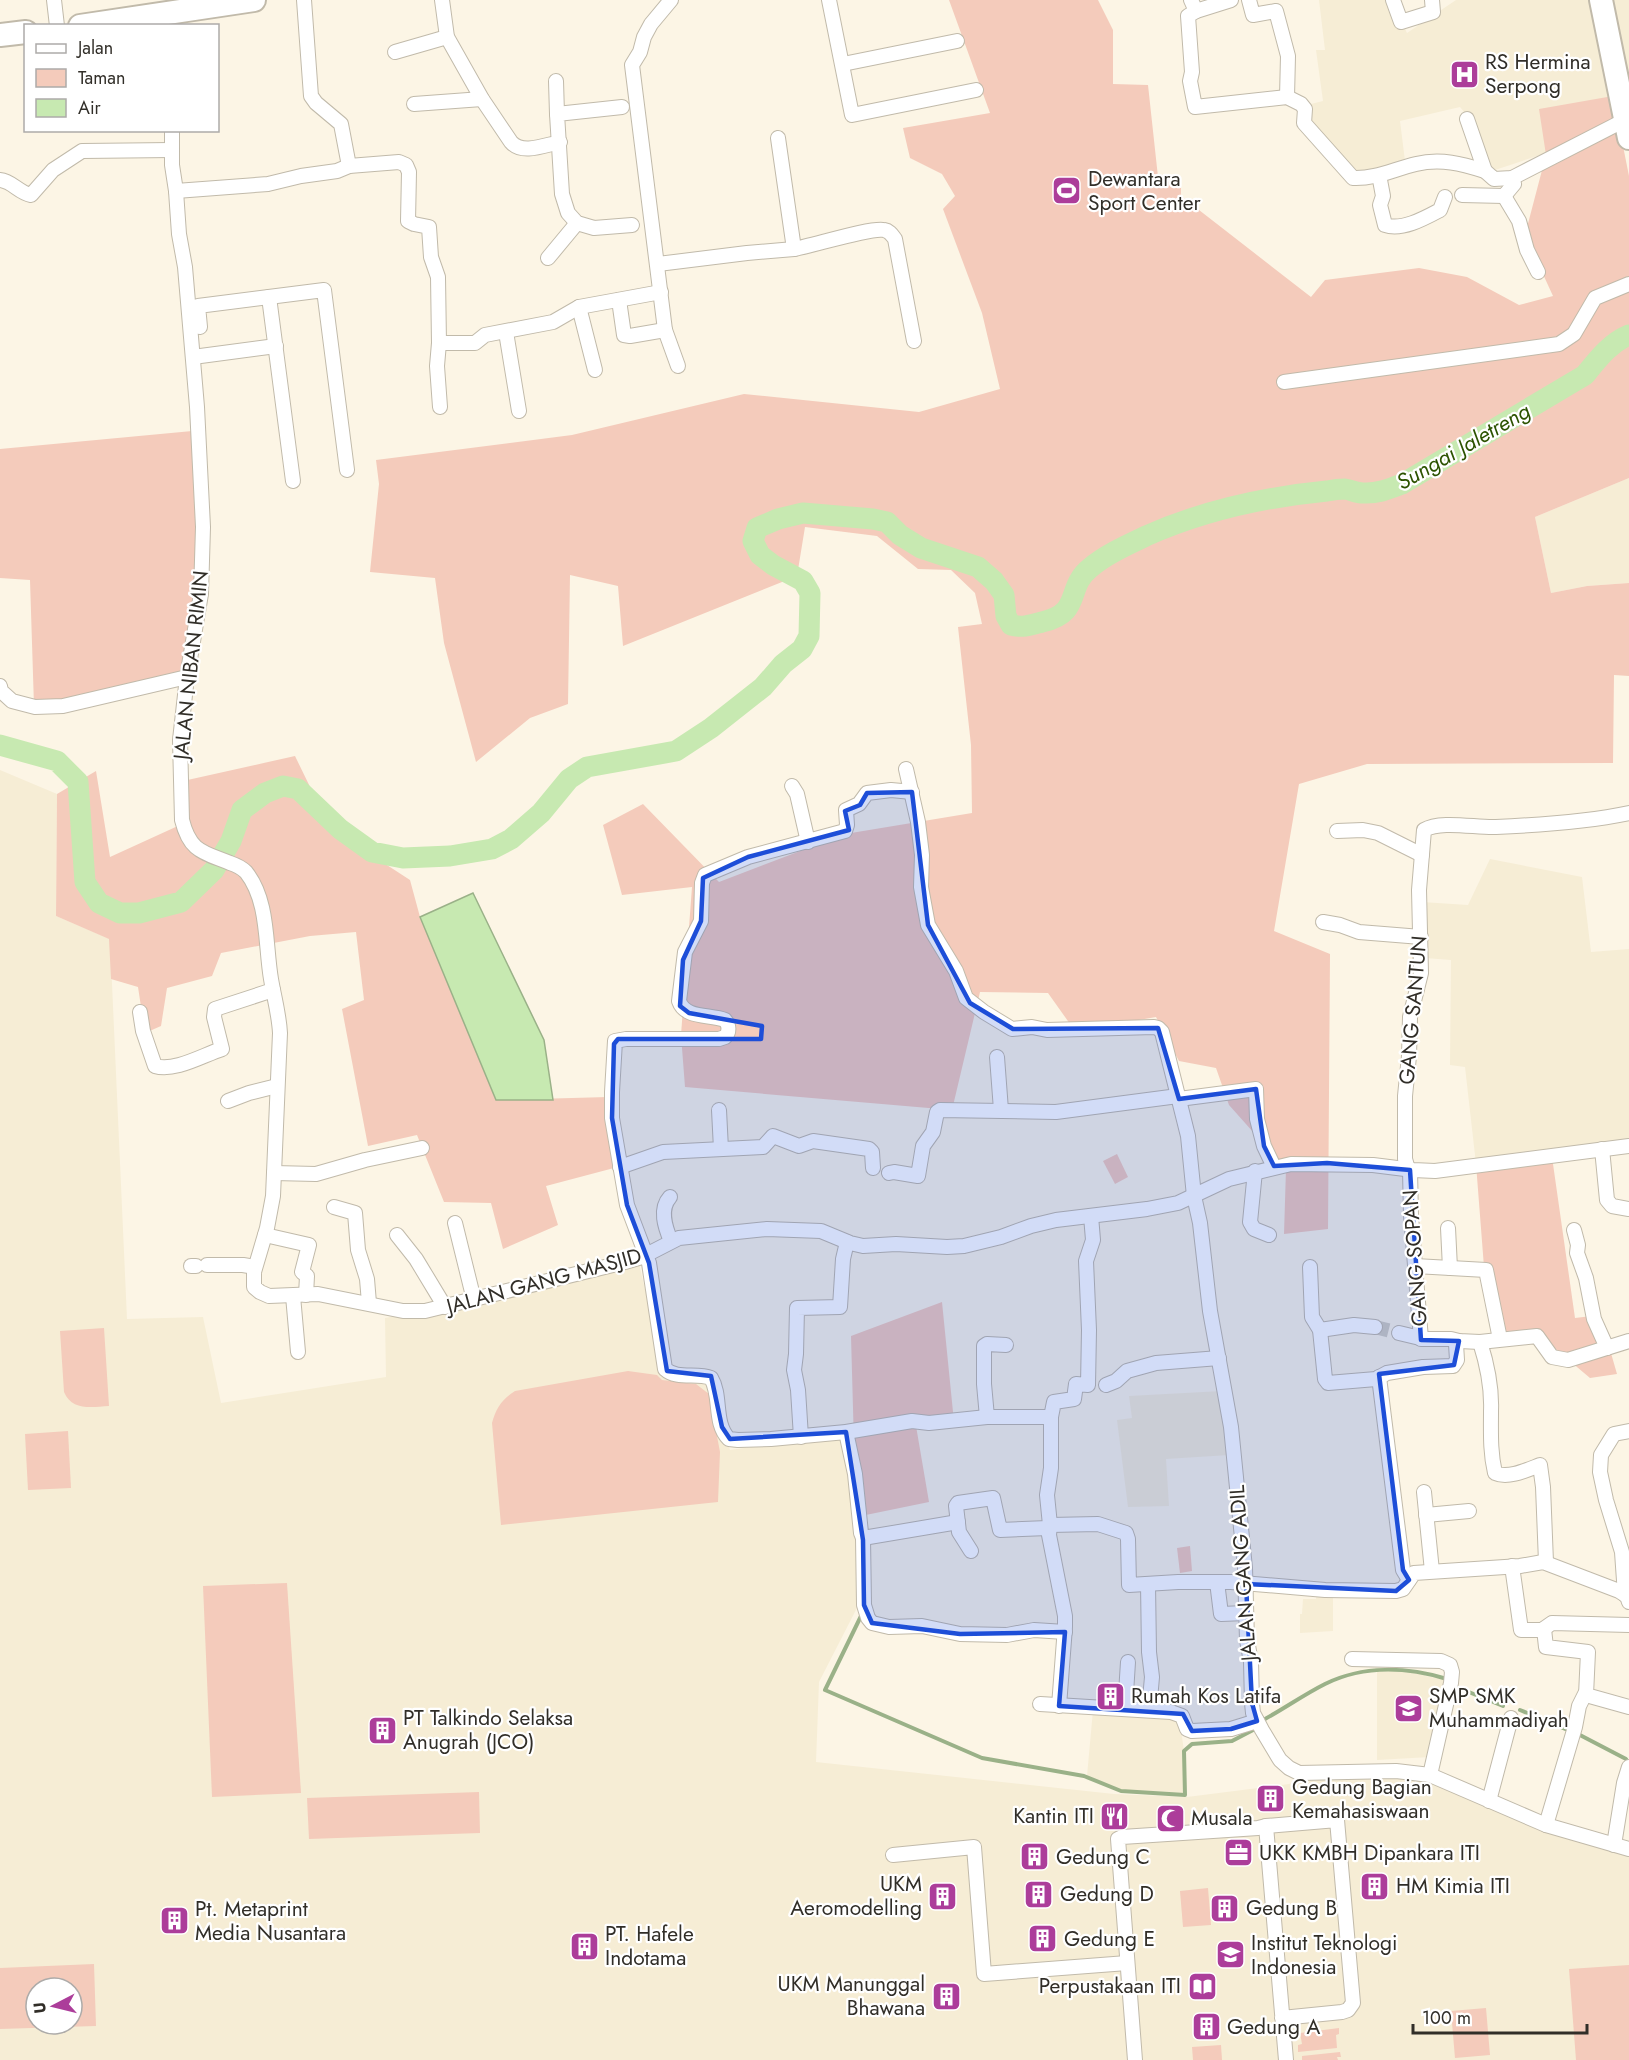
<svg xmlns="http://www.w3.org/2000/svg" width="1629" height="2060" font-family="Jost,sans-serif">
<rect width="100%" height="100%" fill="#fcf5e5"/>
<g fill="#f6edd5" fill-rule="evenodd">
<path d="M1319 0H1391L1407 33 1456 0H1629V91L1546 153 1492 171 1475 125 1460 107 1400 121 1406 169 1361 175 1306 122 1307 105 1323 101 1316 50H1325Z"/>
<path d="M1629 478V583L1587 586 1551 593 1535 517Z"/>
<path d="M0 770 57 794 56 916 110 939 127 1319 203 1317 221 1403 386 1377 385 1318 502 1296 638 1259 664 1372 709 1385 730 1450 853 1433 859 1604 819 1682 816 1762 1114 1794 1187 1797 1289 1784 1321 1773 1412 1771 1629 1850V2060H0ZM36 1988H72V2024H36Z"/>
<path d="M1490 859 1582 877 1591 952 1629 949V1150L1476 1164 1465 1067 1450 1065 1451 960 1425 958 1422 902 1468 905Z"/>
<path d="M1222 1391 1229 1455 1166 1459 1169 1506 1128 1507 1117 1420 1132 1418 1129 1396Z"/>
<path d="M1316 1592H1333V1631L1300 1633V1614H1302L1303 1599H1316Z"/>
<path d="M1396 1670 1425 1673V1676L1447 1679 1445 1694 1439 1696 1440 1720 1430 1757 1377 1760V1671Z"/>
<path d="M1093 1710 1179 1716 1184 1751V1795L1122 1790 1087 1776Z"/>
</g>
<g fill="#f4cbbb" fill-rule="evenodd">
<path d="M949 0H1098L1113 30V84L1148 85 1158 177 1181 187V196L1311 297 1325 280 1419 268 1467 277 1519 305 1553 296 1525 235 1546 155 1539 109 1613 96 1629 176V478L1535 517 1551 593 1587 586 1629 583V676L1614 675 1613 763 1367 764 1299 784 1274 931 1330 954 1328 1229 1284 1234 1286 1169 1229 1105 1216 1068 1179 1061 1156 1017 1075 1031 1048 993 980 992 952 1110 685 1087 681 1035 692 887 622 895 603 825 643 804 719 882 845 834 972 813 971 745 958 627 982 624 975 593 951 570 918 569 877 536 805 527 797 576 623 646 618 586 570 575 568 704 530 718 476 762 444 643 435 578 370 572 379 484 376 460 572 435 744 394 919 412 1000 389 982 313 943 209 955 196 942 174 910 158 903 128 990 113Z"/>
<path d="M203 430 204 542 187 676 34 706 30 580 0 578V449Z"/>
<path d="M295 756 330 828 410 880 420 917 496 1100 608 1097 614 1168 546 1186 558 1225 503 1249 491 1203 444 1202 417 1135 368 1146 342 1009 364 1000 356 932 310 936 221 953 212 976 167 988 161 1026 145 1033 138 987 111 979 109 939 56 916 57 794 96 771 110 857 180 825 183 781Z"/>
<path d="M1117 1154 1128 1177 1115 1184 1103 1161Z"/>
<path d="M1552 1157 1575 1318 1600 1315 1617 1374 1590 1378 1532 1329 1505 1338 1484 1267 1476 1164Z"/>
<path d="M942 1302 954 1422 916 1426 929 1502 856 1517 851 1336Z"/>
<path d="M104 1328 109 1406C91 1407 72 1411 64 1392L60 1331Z"/>
<path d="M628 1371 657 1375 662 1380 696 1384 709 1394 720 1452 718 1502 501 1525 492 1423C496 1408 502 1399 515 1391Z"/>
<path d="M68 1431 71 1488 28 1490 25 1434Z"/>
<path d="M1190 1546 1192 1571 1180 1573 1177 1548Z"/>
<path d="M287 1583 301 1793 212 1797 203 1586Z"/>
<path d="M479 1792 480 1833 309 1839 307 1798Z"/>
<path d="M1208 1888 1211 1925 1183 1927 1180 1891Z"/>
<path d="M94 1964 96 2026 0 2029V1968ZM36 1988H72V2024H36Z"/>
<path d="M1629 1965V2060H1576L1569 1969Z"/>
<path d="M1486 2008 1490 2055 1455 2058 1451 2011Z"/>
<path d="M1339 2028V2034L1336 2035 1337 2048 1298 2052V2045L1302 2044 1300 2033Z"/>
<path d="M1221 2045 1222 2060H1193L1192 2047Z"/>
<path d="M1340 2052 1341 2057H1337L1338 2060H1302V2056Z"/>
</g>
<path fill="#c7e9b1" stroke="#9ab188" stroke-width="1.5" d="M473 893 544 1040 553 1100H496L420 917Z"/>
<g fill="none" stroke-linecap="round" stroke-linejoin="round">
<g stroke="#9ab188" stroke-width="4">
<path d="M862 1614 825 1690 982 1758 1084 1776 1121 1791 1185 1795 1184 1751 1192 1744 1232 1741 1255 1729"/>
<path d="M1459 1688 1503 1706"/>
<path d="M1520 1710 1570 1731"/>
<path d="M1265 1719C1285 1708 1305 1694 1325 1684 1363 1665 1407 1667 1447 1679"/>
<path d="M1578 1734 1626 1759"/>
</g>
<path stroke="#c7e9b1" stroke-width="21" d="M0 745 57 761 78 782 85 882 99 903 120 913H139L181 902 214 870 231 841 242 810 265 793 283 786 298 789 340 829 372 852 403 858 450 856 492 849 511 839 541 813 569 779 587 767 676 751 711 728 763 687 783 664 802 649 809 636 810 593 803 581 773 565 760 555 753 541 757 528 778 519 803 513 873 519 887 522 900 535 921 548 978 567 994 581 1004 595 1006 616 1011 625C1023 628 1031 625 1042 622 1083 613 1065 588 1090 568 1105 555 1127 545 1146 536 1202 511 1265 497 1327 491 1332 490 1339 489 1345 489 1351 490 1357 493 1363 493 1377 494 1389 489 1402 484L1585 375C1598 359 1610 343 1629 335"/>
<path stroke="#d3cdbf" stroke-width="14" stroke-dasharray="14 7" stroke-linecap="butt" d="M1375 1327 1399 1333"/>
<defs>
<g id="street">
<path d="M54 0 57 26"/>
<path d="M304 0 311 96 316 103 341 124 349 166"/>
<path d="M442 0 447 37 482 99 511 142C522 155 545 145 560 142"/>
<path d="M829 0 852 115 976 90"/>
<path d="M1191 0 1196 11 1231 0"/>
<path d="M1249 0 1253 15 1276 11 1288 56 1287 97"/>
<path d="M1393 0 1401 22 1433 12 1432 0"/>
<path d="M1196 11 1188 16 1192 72 1190 81 1195 107 1287 97 1301 104 1305 109 1304 123 1353 178C1376 179 1394 169 1416 164 1441 158 1462 164 1485 171"/>
<path d="M395 52 447 37"/>
<path d="M843 64 957 41"/>
<path d="M556 81 557 114"/>
<path d="M414 104 482 99"/>
<path d="M622 107 557 114 562 194 568 213 577 223 594 228 632 225"/>
<path d="M1467 119 1485 171 1494 179 1512 178 1629 118"/>
<path d="M172 130V165L176 191 179 234 185 267 197 407 203 527 201 594 187 677 180 740 182 820C190 852 203 852 230 863 236 865 241 867 246 872 269 901 265 944 271 979 274 997 279 1014 280 1033L273 1196 267 1228 254 1272V1287L260 1292 269 1296 318 1294 403 1311H425L625 1262 642 1257 679 1238 767 1229 821 1231 850 1243 863 1246 896 1244 947 1247 964 1246 1001 1237 1031 1226 1056 1220 1147 1209 1178 1203 1229 1179 1291 1164 1373 1165 1413 1170 1435 1171 1629 1146"/>
<path d="M1377 176 1380 180 1383 196 1380 205 1385 225C1402 231 1425 218 1440 210L1445 197"/>
<path d="M0 180C12 181 19 193 31 195L53 170 82 151 172 150"/>
<path d="M176 191 268 184 301 176 337 171 349 166 399 162 406 165 409 172 408 221 414 224 429 227 431 257 438 277 439 343 437 366 440 407"/>
<path d="M1462 195 1504 196 1514 184 1512 178"/>
<path d="M1504 196 1519 221 1527 250 1538 272"/>
<path d="M794 249C812 246 871 227 884 230 890 231 892 235 895 239L914 341"/>
<path d="M548 258 577 223"/>
<path d="M658 264 747 253 794 249 778 138"/>
<path d="M269 297 293 481"/>
<path d="M619 300 624 335 630 336 665 330 678 366"/>
<path d="M579 307 595 370"/>
<path d="M200 327 198 306 324 290 347 470"/>
<path d="M665 330 632 65 640 52 644 37 651 24 671 0"/>
<path d="M506 332 519 411"/>
<path d="M439 343H475L485 335 553 322 579 307 661 292"/>
<path d="M193 357 276 346"/>
<path d="M1284 382 1559 344 1574 334 1595 298 1629 284"/>
<path d="M0 686 1 691 12 701 35 707 63 706 187 677"/>
<path d="M906 769 918 822 922 855 921 887 928 925 956 971 966 998 984 1012 1012 1029 1032 1027 1047 1030 1154 1027 1158 1028 1162 1032 1188 1136 1194 1196 1200 1223 1210 1311 1231 1427 1245 1568 1247 1640 1251 1662 1252 1703 1253 1713 1262 1730 1280 1760 1289 1768 1299 1773 1396 1771 1430 1775 1546 1825 1629 1849"/>
<path d="M792 786 797 794 808 842"/>
<path d="M912 792 891 790 867 793 859 804 846 810 847 825 845 831 748 857 705 875 702 883 701 921 685 952 679 1001C685 1019 710 1014 725 1020 729 1025 730 1032 725 1037L719 1039H626L615 1041 612 1092V1118L627 1205 649 1263 665 1369C677 1380 697 1372 711 1378 722 1396 713 1423 729 1439L738 1440 771 1439 846 1432 912 1421 929 1423 987 1417H1051"/>
<path d="M1337 831 1363 830 1378 833 1422 855"/>
<path d="M1323 922 1340 925 1359 932 1421 937"/>
<path d="M140 1012 143 1031 155 1066C175 1072 203 1055 222 1049L214 1017 215 1009 273 990"/>
<path d="M997 1057 1001 1110"/>
<path d="M1179 1099 1256 1089 1257 1119 1264 1146 1274 1167"/>
<path d="M228 1101 249 1093 277 1086"/>
<path d="M719 1110 721 1149"/>
<path d="M1602 1149 1607 1200 1612 1206 1629 1209"/>
<path d="M620 1167 663 1152 763 1147 773 1136 799 1146 813 1141 869 1149 872 1152 873 1168"/>
<path d="M1408 1169 1405 1159V1096L1409 1056 1410 1017 1421 973 1419 890 1424 830C1441 820 1476 828 1496 827 1541 825 1586 822 1629 813"/>
<path d="M1410 1170 1411 1216 1421 1339H1451L1459 1341 1480 1342 1537 1336 1552 1357 1568 1360 1629 1341"/>
<path d="M1255 1171 1250 1222 1254 1229 1269 1235"/>
<path d="M274 1173 316 1174 365 1160 422 1148"/>
<path d="M889 1173 894 1172 918 1176 923 1146 933 1132 937 1112 940 1110 1056 1112 1178 1096"/>
<path d="M670 1197C659 1209 665 1227 671 1241"/>
<path d="M334 1207 355 1213 358 1250 367 1279 369 1303"/>
<path d="M455 1223 474 1300"/>
<path d="M1448 1228 1450 1268"/>
<path d="M1574 1230 1578 1245 1577 1253 1586 1278 1594 1319 1607 1348"/>
<path d="M265 1235 309 1245 302 1272 307 1276 306 1295"/>
<path d="M397 1235 416 1259 445 1307"/>
<path d="M207 1265H243L255 1267"/>
<path d="M191 1266H196"/>
<path d="M1415 1266 1486 1270 1500 1339"/>
<path d="M1310 1267 1312 1317 1320 1330 1325 1379 1328 1383 1376 1379 1387 1373 1423 1367 1453 1366 1457 1360 1456 1344 1459 1341"/>
<path d="M293 1296 298 1352"/>
<path d="M1320 1330 1354 1325 1375 1327"/>
<path d="M1399 1333 1420 1338"/>
<path d="M1480 1342C1487 1364 1492 1388 1491 1411 1491 1432 1490 1452 1495 1473 1508 1479 1527 1470 1540 1465L1543 1487 1546 1562"/>
<path d="M1379 1377 1403 1570 1409 1580"/>
<path d="M1106 1385 1116 1381 1127 1371 1156 1363 1219 1358"/>
<path d="M987 1417 984 1384V1346L987 1344 1006 1345"/>
<path d="M846 1432 855 1474 861 1533 863 1538 958 1522"/>
<path d="M801 1437 798 1390 794 1370 796 1354 797 1308 840 1307 843 1259 847 1242"/>
<path d="M1424 1492 1432 1571"/>
<path d="M1426 1515 1469 1511"/>
<path d="M1050 1525 1098 1524 1126 1533 1128 1539 1129 1585 1178 1582H1231L1325 1590 1396 1591 1403 1589 1414 1573 1520 1566 1543 1562 1619 1591 1627 1596 1629 1602"/>
<path d="M863 1538 864 1605 868 1618 872 1623 889 1627 922 1626 960 1634 1007 1635 1034 1630 1065 1632"/>
<path d="M971 1551 959 1532 956 1506 958 1503 993 1498 1000 1530 1048 1528"/>
<path d="M1512 1566 1521 1630H1542L1552 1623 1629 1625"/>
<path d="M1217 1582 1221 1614 1246 1613"/>
<path d="M1148 1584 1149 1652 1152 1677 1149 1710"/>
<path d="M1625 1595 1622 1552 1606 1500 1600 1472 1601 1455 1614 1434 1629 1431"/>
<path d="M1544 1629 1546 1647 1588 1652 1586 1695 1629 1707"/>
<path d="M1352 1659 1441 1661 1450 1665 1452 1672 1451 1683 1430 1775"/>
<path d="M1040 1704 1171 1712 1182 1716 1187 1729 1192 1731 1231 1729 1257 1721"/>
<path d="M1059 1706 1065 1627V1616L1049 1535 1050 1525 1047 1495 1051 1468V1417L1054 1402 1074 1399 1076 1384 1088 1385 1089 1330 1086 1261 1093 1240 1091 1216"/>
<path d="M1125 1709 1128 1662"/>
<path d="M1489 1801 1511 1718"/>
<path d="M1546 1825 1575 1727 1579 1706 1585 1694"/>
<path d="M1614 1845 1624 1783 1629 1767"/>
<path d="M893 1855 974 1847 984 1974 1127 1963"/>
<path d="M1282 2018 1342 2012 1348 2010 1353 2003 1337 1820 1266 1826 1286 2060"/>
<path d="M1135 2060 1118 1839 1122 1837 1258 1828 1266 1826"/>
</g>
<g id="primary">
<path d="M1601 0 1629 138"/>
<path d="M80 26 254 0"/>
<path d="M0 35 26 32"/>
</g>
</defs>
<use href="#street" stroke="#c1baaa" stroke-width="16"/>
<use href="#primary" stroke="#c1baaa" stroke-width="26"/>
<use href="#street" stroke="#fff" stroke-width="14"/>
<use href="#primary" stroke="#fff" stroke-width="22"/>
</g>
<path fill="#1d4ed8" fill-opacity="0.2" stroke="#1d4ed8" stroke-width="4.5" stroke-linejoin="round" d="M912 792 928 925 970 1003 1013 1029 1158 1028 1179 1099 1256 1089 1264 1146 1274 1166 1327 1163 1410 1170 1421 1340 1459 1341 1454 1365 1379 1374 1403 1570 1409 1580 1396 1591 1246 1584 1252 1703 1257 1721 1231 1729 1192 1731 1183 1714 1059 1706 1065 1632 960 1634 872 1623 864 1605 863 1540 846 1432 730 1439 722 1427 711 1376 667 1371 649 1263 627 1205 612 1118 614 1044 618 1039H761L762 1026 689 1013 680 1006 683 960 701 921 703 878 748 857 849 830 845 811 860 805 867 793Z"/>
<defs>
<symbol id="hospital-square" viewBox="-11 -11 22 22"><rect x="-9" y="-9" width="18" height="18" rx="4" fill="#ac3d9a" stroke="#fff"/><path d="M-5-5h3v3.5h4V-5h3V5h-3V1.5h-4V5h-3Z" fill="#fff"/></symbol>
<symbol id="stadium-square" viewBox="-11 -11 22 22"><rect x="-9" y="-9" width="18" height="18" rx="4" fill="#ac3d9a" stroke="#fff"/><path d="M0-5a6.5 5 0 1 0 0 10a6.5 5 0 1 0 0-10ZM-3.5-1.8h7v3.6h-7Z" fill="#fff"/></symbol>
<symbol id="building-square" viewBox="-11 -11 22 22"><rect x="-9" y="-9" width="18" height="18" rx="4" fill="#ac3d9a" stroke="#fff"/><path d="M-4-6H4V6H1V3H-1V6H-4ZM-2.5-4.3h1.7v1.8h-1.7ZM.8-4.3h1.7v1.8H.8ZM-2.5-1h1.7V.8h-1.7ZM.8-1h1.7V.8H.8Z" fill="#fff"/></symbol>
<symbol id="school-square" viewBox="-11 -11 22 22"><rect x="-9" y="-9" width="18" height="18" rx="4" fill="#ac3d9a" stroke="#fff"/><path d="M0-5L7-2L0 1L-7-2ZM-4 1L0 2.5L4 1V4Q0 6-4 4Z" fill="#fff"/></symbol>
<symbol id="restaurant-square" viewBox="-11 -11 22 22"><rect x="-9" y="-9" width="18" height="18" rx="4" fill="#ac3d9a" stroke="#fff"/><path d="M-5-6h1v4h1v-4h1v4h1v-4h1v5L-1.5 .5V6h-2V.5L-5-1ZM5-6V6H3V1.5H1.5Q1.5-4 5-6Z" fill="#fff"/></symbol>
<symbol id="mosque-square" viewBox="-11 -11 22 22"><rect x="-9" y="-9" width="18" height="18" rx="4" fill="#ac3d9a" stroke="#fff"/><path d="M3.5-4.9A6 6 0 1 0 3.5 4.9A5 5 0 1 1 3.5-4.9Z" fill="#fff"/></symbol>
<symbol id="office-square" viewBox="-11 -11 22 22"><rect x="-9" y="-9" width="18" height="18" rx="4" fill="#ac3d9a" stroke="#fff"/><path d="M-6-3h4V-5.5h4V-3h4V5H-6ZM-1-4.5V-3h2v-1.5ZM-6 0V1H6V0Z" fill="#fff"/></symbol>
<symbol id="university-square" viewBox="-11 -11 22 22"><rect x="-9" y="-9" width="18" height="18" rx="4" fill="#ac3d9a" stroke="#fff"/><path d="M0-5L7-2L0 1L-7-2ZM-4 1L0 2.5L4 1V4Q0 6-4 4Z" fill="#fff"/></symbol>
<symbol id="library-square" viewBox="-11 -11 22 22"><rect x="-9" y="-9" width="18" height="18" rx="4" fill="#ac3d9a" stroke="#fff"/><path d="M-6-4Q-3-5.5-.7-3.5V5Q-3 3-6 4ZM6-4Q3-5.5 .7-3.5V5Q3 3 6 4Z" fill="#fff"/></symbol>
</defs>
<g fill-rule="evenodd">
<use href="#hospital-square" x="1448" y="58" width="33" height="33"/>
<use href="#stadium-square" x="1050" y="174" width="33" height="33"/>
<use href="#building-square" x="1094" y="1680" width="33" height="33"/>
<use href="#school-square" x="1392" y="1692" width="33" height="33"/>
<use href="#building-square" x="366" y="1714" width="33" height="33"/>
<use href="#building-square" x="1254" y="1782" width="33" height="33"/>
<use href="#restaurant-square" x="1098" y="1800" width="33" height="33"/>
<use href="#mosque-square" x="1154" y="1802" width="33" height="33"/>
<use href="#office-square" x="1222" y="1836" width="33" height="33"/>
<use href="#building-square" x="1018" y="1840" width="33" height="33"/>
<use href="#building-square" x="1358" y="1870" width="33" height="33"/>
<use href="#building-square" x="1022" y="1878" width="33" height="33"/>
<use href="#building-square" x="926" y="1880" width="33" height="33"/>
<use href="#building-square" x="1208" y="1892" width="33" height="33"/>
<use href="#building-square" x="158" y="1904" width="33" height="33"/>
<use href="#building-square" x="1026" y="1922" width="33" height="33"/>
<use href="#building-square" x="568" y="1930" width="33" height="33"/>
<use href="#university-square" x="1214" y="1938" width="33" height="33"/>
<use href="#library-square" x="1186" y="1970" width="33" height="33"/>
<use href="#building-square" x="930" y="1980" width="33" height="33"/>
<use href="#building-square" x="1190" y="2010" width="33" height="33"/>
</g>
<g text-anchor="middle" dominant-baseline="central" stroke-width="4.5" stroke-linejoin="round" paint-order="stroke">
<g font-size="21" fill="#312e28" stroke="#fff" text-anchor="start">
<text x="1485" y="62">RS Hermina<tspan x="1485" dy="24">Serpong</tspan></text>
<text x="1088" y="179">Dewantara<tspan x="1088" dy="24">Sport Center</tspan></text>
<text x="1131" y="1696">Rumah Kos Latifa</text>
<text x="1429" y="1696">SMP SMK<tspan x="1429" dy="24">Muhammadiyah</tspan></text>
<text x="403" y="1718">PT Talkindo Selaksa<tspan x="403" dy="24">Anugrah (JCO)</tspan></text>
<text x="1292" y="1787">Gedung Bagian<tspan x="1292" dy="24">Kemahasiswaan</tspan></text>
<text x="1094" y="1816" text-anchor="end">Kantin ITI</text>
<text x="1191" y="1818">Musala</text>
<text x="1259" y="1853">UKK KMBH Dipankara ITI</text>
<text x="1056" y="1857">Gedung C</text>
<text x="922" y="1884" text-anchor="end">UKM<tspan x="922" dy="24">Aeromodelling</tspan></text>
<text x="1396" y="1886">HM Kimia ITI</text>
<text x="1060" y="1894">Gedung D</text>
<text x="1246" y="1908">Gedung B</text>
<text x="195" y="1909">Pt. Metaprint<tspan x="195" dy="24">Media Nusantara</tspan></text>
<text x="605" y="1934">PT. Hafele<tspan x="605" dy="24">Indotama</tspan></text>
<text x="1064" y="1939">Gedung E</text>
<text x="1251" y="1943">Institut Teknologi<tspan x="1251" dy="24">Indonesia</tspan></text>
<text x="925" y="1984" text-anchor="end">UKM Manunggal<tspan x="925" dy="24">Bhawana</tspan></text>
<text x="1181" y="1986" text-anchor="end">Perpustakaan ITI</text>
<text x="1227" y="2027">Gedung A</text>
</g>
<g font-size="21" fill="#312e28" stroke="#fff">
<text transform="translate(191 665) rotate(-84)">JALAN NIBAN RIMIN</text>
<text transform="translate(1413 1010) rotate(-85)">GANG SANTUN</text>
<text transform="translate(1415 1258) rotate(-94)">GANG SOPAN</text>
<text transform="translate(544 1281) rotate(-15)">JALAN GANG MASJID</text>
<text transform="translate(1243 1573) rotate(-94)">JALAN GANG ADIL</text>
</g>
<g font-size="22" font-style="italic" fill="#2c5300" stroke="#fff">
<text transform="translate(1463 446) rotate(-30)">Sungai Jaletreng</text>
</g>
</g>
<rect x="24" y="24" width="195" height="108" fill="#ffffff" stroke="#adaba9" stroke-width="1.5"/>
<rect x="36" y="44" width="30" height="9" fill="#ffffff" stroke="#adaba9" stroke-width="1.5"/>
<text x="78" y="54" font-size="18" fill="#312e28">Jalan</text>
<rect x="36" y="69" width="30" height="18" fill="#f4cbbb" stroke="#adaba9" stroke-width="1.5"/>
<text x="78" y="84" font-size="18" fill="#312e28">Taman</text>
<rect x="36" y="99" width="30" height="18" fill="#c7e9b1" stroke="#adaba9" stroke-width="1.5"/>
<text x="78" y="114" font-size="18" fill="#312e28">Air</text>
<g transform="translate(54 2006) rotate(263)"><circle r="28" fill="#ffffff" stroke="#adaba9" stroke-width="1.5"/>
<path d="M0-4.5L10 22L0 15L-10 22Z" fill="#ac3d9a"/>
<text y="-9" font-size="16" font-weight="bold" text-anchor="middle" fill="#312e28">U</text>
</g>
<path d="M1413 2024v9h174v-9" fill="none" stroke="#312e28" stroke-width="3"/>
<text x="1422" y="2024" font-size="18" fill="#312e28" stroke="#ffffff" stroke-width="4.5" paint-order="stroke">100 m</text>
</svg>
